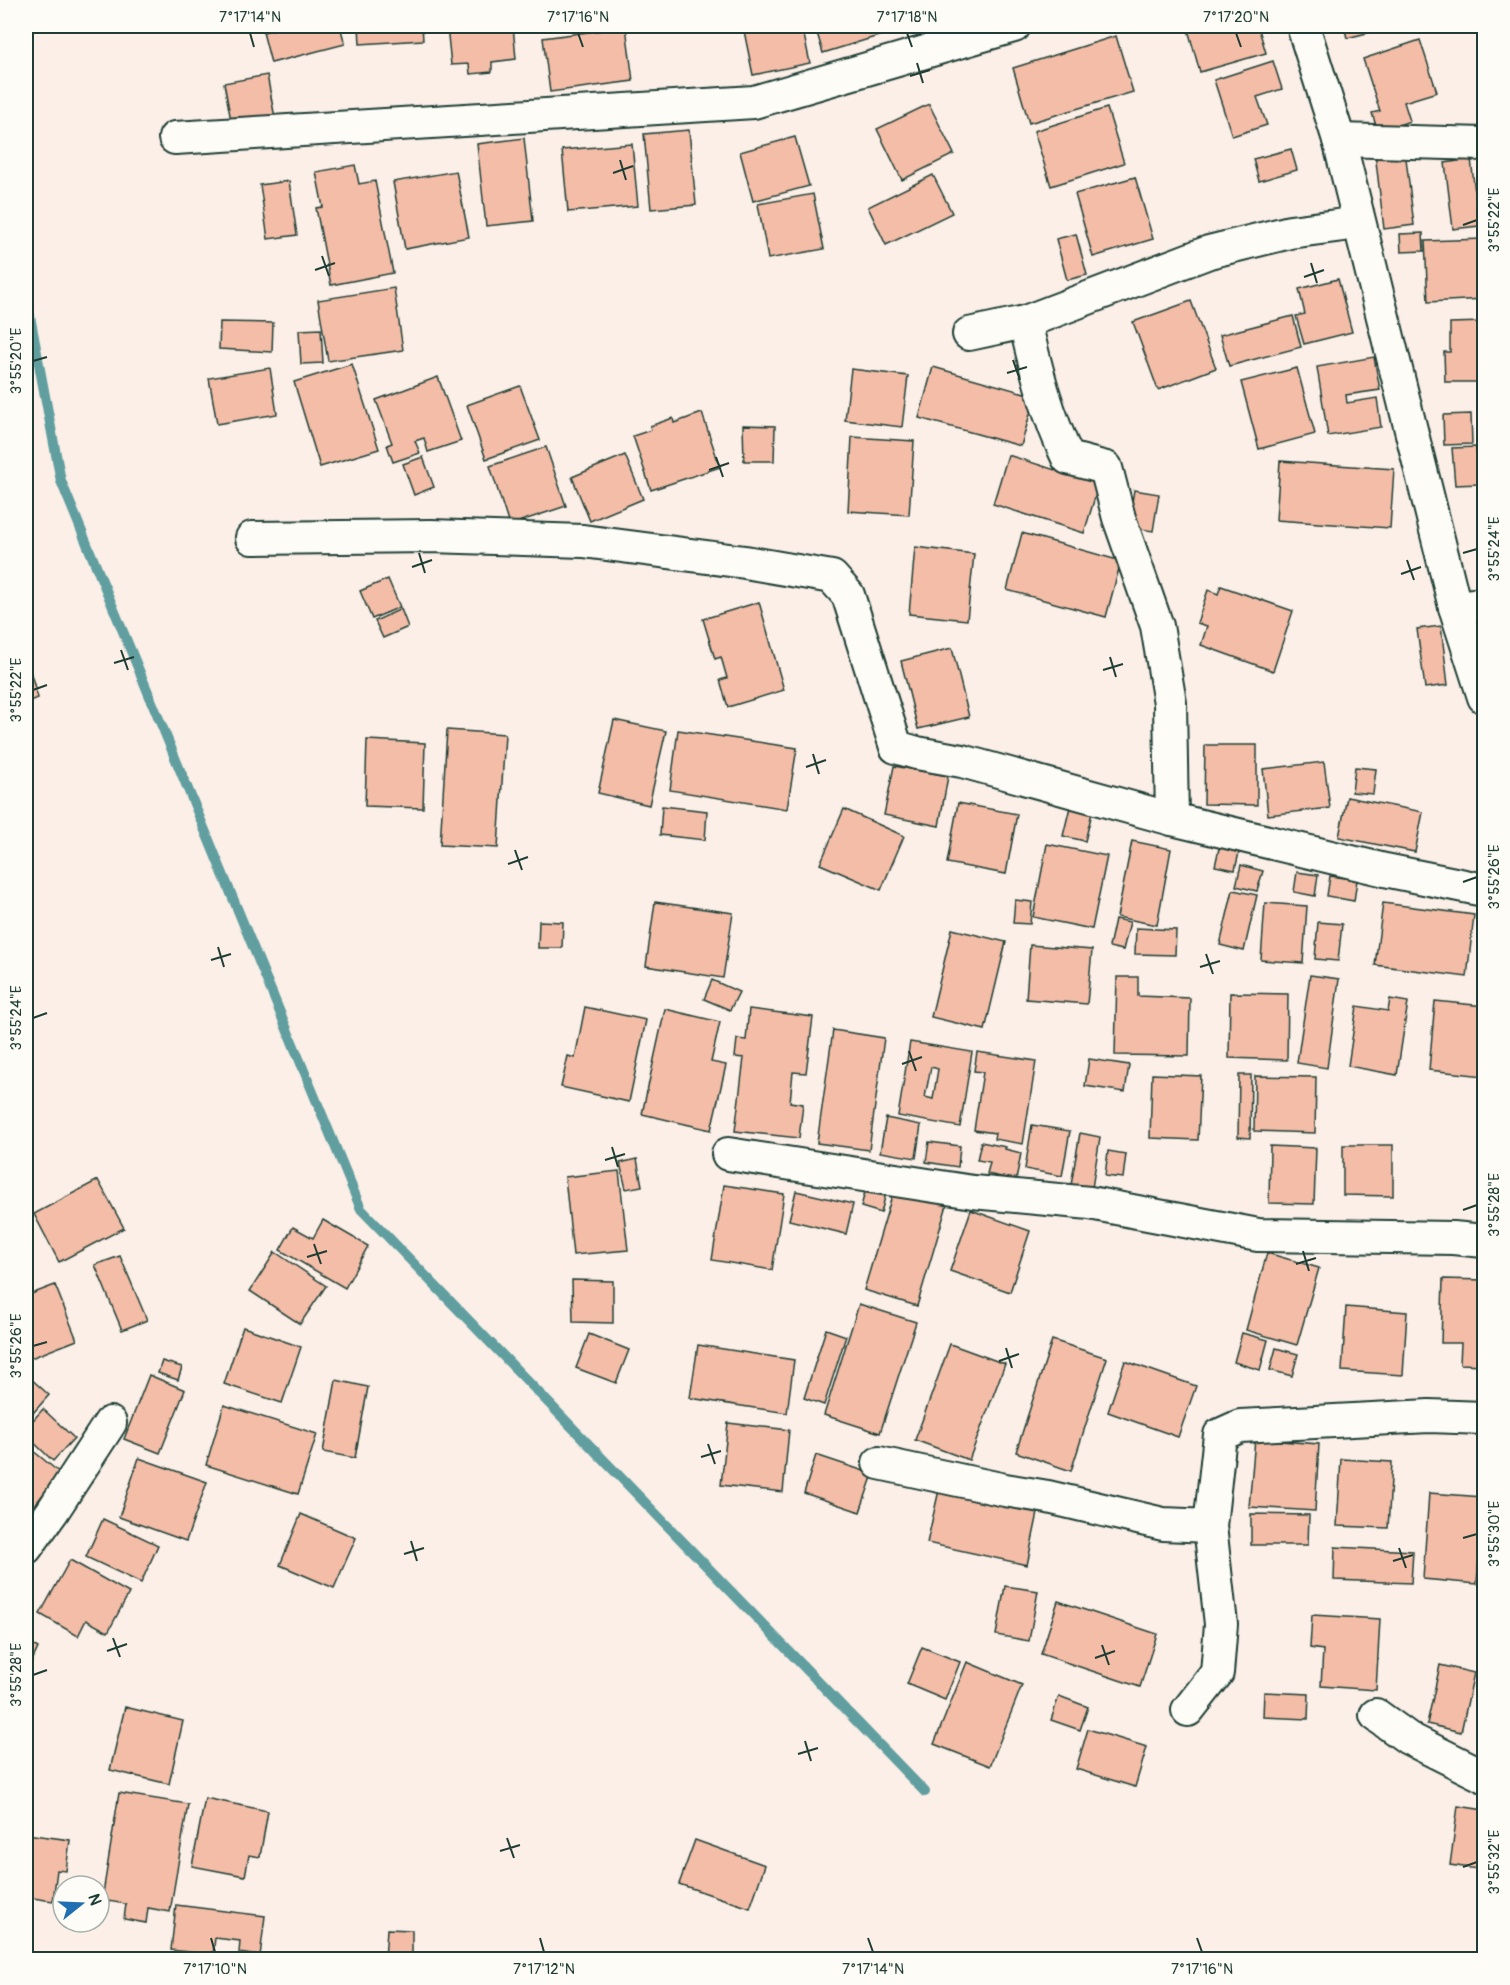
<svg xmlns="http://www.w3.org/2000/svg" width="1510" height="1985" font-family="Pangolin,sans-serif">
<rect width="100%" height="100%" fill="#fbefe7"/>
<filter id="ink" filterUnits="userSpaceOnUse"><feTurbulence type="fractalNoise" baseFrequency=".0167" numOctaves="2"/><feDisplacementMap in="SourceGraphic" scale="12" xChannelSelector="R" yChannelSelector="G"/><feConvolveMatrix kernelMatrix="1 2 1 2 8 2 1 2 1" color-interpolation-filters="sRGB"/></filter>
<g filter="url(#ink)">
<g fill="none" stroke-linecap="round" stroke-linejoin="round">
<path stroke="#619e9f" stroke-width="10" d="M26 295 61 481 361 1209 925 1792"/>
</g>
<g fill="#f4bda7" stroke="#1f3d34" stroke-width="1.5" fill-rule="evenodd">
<path d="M287 26H340L345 44 271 63 263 32Z"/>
<path d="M359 26H422L423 40 360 44Z"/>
<path d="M447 26H513L516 59 492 62V72L470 74 469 64 451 65Z"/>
<path d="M743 26H802L810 63 753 75Z"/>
<path d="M815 26H882L885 34 823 53Z"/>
<path d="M1187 26H1258L1266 53 1200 72Z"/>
<path d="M1344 26H1374L1375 31 1347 38Z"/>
<path d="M626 27 633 81 550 92 543 38Z"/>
<path d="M1116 36 1133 92 1029 123 1013 68Z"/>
<path d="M1420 40 1437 92 1404 102 1410 121 1378 132 1372 113 1380 111 1363 59Z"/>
<path d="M1273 61 1282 89 1257 97 1267 125 1232 136 1214 80Z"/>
<path d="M267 75 275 118 232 126 224 83Z"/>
<path d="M929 104 954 154 902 180 877 129Z"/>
<path d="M1107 108 1124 163 1051 186 1034 131Z"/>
<path d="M689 130 696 205 651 209 644 134Z"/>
<path d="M795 137 809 186 753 201 740 152Z"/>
<path d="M524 138 533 221 486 226 477 144Z"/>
<path d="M632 144 638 206 568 212 562 150Z"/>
<path d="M1291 149 1297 170 1259 181 1253 159Z"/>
<path d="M1405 150 1414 225 1384 229 1375 153Z"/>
<path d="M1471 159 1479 226 1453 229 1445 163Z"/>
<path d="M355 165 359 184 375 181 393 273 331 285 316 208 323 207 316 172Z"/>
<path d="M456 171 469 237 405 249 393 182Z"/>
<path d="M933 175 952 213 886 245 868 207Z"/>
<path d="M1135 177 1153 239 1093 257 1075 194Z"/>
<path d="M289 181 297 235 268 239 260 185Z"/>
<path d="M813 194 824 249 768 259 758 204Z"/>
<path d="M1423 233 1424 251 1401 252 1400 234Z"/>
<path d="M1076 234 1087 275 1067 280 1056 239Z"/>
<path d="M1483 239 1484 299 1428 302 1425 241Z"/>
<path d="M1338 279 1352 332 1304 344 1296 316 1305 314 1299 289Z"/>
<path d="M394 288 403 350 328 361 318 300Z"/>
<path d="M1191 301 1216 368 1158 390 1133 322Z"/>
<path d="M1293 316 1301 347 1229 366 1220 335Z"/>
<path d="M220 322 273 323 272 352 219 349Z"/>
<path d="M1484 322V382H1445L1444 352H1450V323Z"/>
<path d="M321 329 323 363 301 364 299 330Z"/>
<path d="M1374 357 1380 390 1346 395 1347 403 1377 398 1381 427 1328 436 1317 367Z"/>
<path d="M352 364 379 449 320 467 294 382Z"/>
<path d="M933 367 1035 396 1021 446 919 418Z"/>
<path d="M270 368 277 414 217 424 209 378Z"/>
<path d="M1297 368 1315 434 1259 449 1241 382Z"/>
<path d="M851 369 908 376 902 427 845 420Z"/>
<path d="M438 377 461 441 428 452 424 438 415 441 420 453 393 462 387 445 392 443 376 400Z"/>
<path d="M520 386 540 440 486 459 467 405Z"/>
<path d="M702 413 720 467 651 490 633 436 651 430 650 426 673 418 674 423Z"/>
<path d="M1471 414 1472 444 1444 445 1443 415Z"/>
<path d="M1482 415H1484V478Z"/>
<path d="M743 425 775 426 774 461H744Z"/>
<path d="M852 437 914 441 909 515 848 511Z"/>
<path d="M546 447 566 506 509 525 490 466Z"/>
<path d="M1476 447 1479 484 1455 485 1452 448Z"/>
<path d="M625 455 643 499 590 521 572 477Z"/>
<path d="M1008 455 1099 484 1084 533 993 504Z"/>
<path d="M423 457 434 487 414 495 403 464Z"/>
<path d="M1280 461 1394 469 1390 528 1276 520Z"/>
<path d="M1134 490 1159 494 1153 531 1128 527Z"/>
<path d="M1022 533 1121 561 1106 617 1007 590Z"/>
<path d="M915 547 974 554 967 620 909 614Z"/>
<path d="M388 579 400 607 372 619 360 591Z"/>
<path d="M1221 586 1293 611 1273 671 1201 645 1207 626 1197 623 1208 590 1218 594Z"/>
<path d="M759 602 784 690 728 707 720 680 727 678 721 657 715 659 703 619Z"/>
<path d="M401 609 408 627 383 638 375 621Z"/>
<path d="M1441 626 1448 685 1425 688 1417 629Z"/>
<path d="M952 648 969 717 918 729 901 661Z"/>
<path d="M26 664H28L38 698 26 702Z"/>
<path d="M614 720 666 731 649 805 598 793Z"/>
<path d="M447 730 505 734 498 848 440 845Z"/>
<path d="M678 730 797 748 787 809 670 790Z"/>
<path d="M367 740 425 743 423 808 365 806Z"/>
<path d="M1205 745H1257V805L1204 804Z"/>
<path d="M1324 762 1330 808 1268 815 1263 769Z"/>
<path d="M894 766 948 776 939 826 884 815Z"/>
<path d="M1355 767 1376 769 1373 794 1352 792Z"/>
<path d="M1347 797 1423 812 1415 852 1339 837Z"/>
<path d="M958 803 1017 814 1006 874 947 863Z"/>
<path d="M662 806 707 811 705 840 660 835Z"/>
<path d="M1070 807 1092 813 1085 841 1063 836Z"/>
<path d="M844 809 904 836 881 890 820 864Z"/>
<path d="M1132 841 1171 849 1157 925 1117 917Z"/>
<path d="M1047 844 1107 856 1092 929 1033 917Z"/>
<path d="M1220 844 1240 848 1235 870 1215 866Z"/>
<path d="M1241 865 1263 871 1257 891 1236 886Z"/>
<path d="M1297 872 1318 875 1315 896 1294 892Z"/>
<path d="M1330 876 1357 880 1354 901 1327 896Z"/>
<path d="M1233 890 1257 895 1244 951 1220 945Z"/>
<path d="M1015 900 1032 902 1030 924 1013 923Z"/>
<path d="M655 902 733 913 723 978 646 966Z"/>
<path d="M1265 903 1307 906 1303 963 1261 960Z"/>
<path d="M1383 903 1474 915 1467 977 1375 965Z"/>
<path d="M1115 919 1130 922 1123 950 1109 947Z"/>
<path d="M539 921 563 922 562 948H538Z"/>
<path d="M1318 922 1342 924 1338 961 1315 959Z"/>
<path d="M1136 928 1176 930 1175 955 1135 954Z"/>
<path d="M952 929 1006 942 985 1030 931 1017Z"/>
<path d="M1030 945 1092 950 1087 1004 1026 999Z"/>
<path d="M1310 975 1339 979 1327 1068 1297 1063Z"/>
<path d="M1117 977H1138V996L1190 998 1189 1056 1115 1055Z"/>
<path d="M712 980 739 992 730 1010 704 999Z"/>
<path d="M1230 993 1288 994 1287 1060 1229 1058Z"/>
<path d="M1390 999 1408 1002 1397 1075 1348 1066 1357 1006 1388 1011Z"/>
<path d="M1435 1001 1484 1006V1076L1429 1070Z"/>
<path d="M585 1007 646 1020 629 1102 561 1087 568 1056 575 1058Z"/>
<path d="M665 1009 720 1022 711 1062 726 1065 711 1130 642 1114Z"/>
<path d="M749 1009 813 1017 806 1073 793 1072 790 1102 803 1104 799 1138 735 1131 744 1058 735 1057 737 1039 746 1040Z"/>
<path d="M833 1030 884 1038 869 1150 817 1143Z"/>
<path d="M910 1042 972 1052 960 1127 898 1116ZM931 1067 938 1069 933 1099 925 1097Z"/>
<path d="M977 1052 1036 1061 1023 1144 994 1139 995 1133 974 1130 983 1072 974 1071Z"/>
<path d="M1089 1059 1129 1065 1125 1092 1085 1086Z"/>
<path d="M1152 1074 1201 1076 1198 1140 1150 1138Z"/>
<path d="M1239 1075H1251L1250 1138 1238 1137Z"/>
<path d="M1255 1076 1316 1077 1315 1133 1254 1131Z"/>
<path d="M886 1118 921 1125 916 1158 880 1152Z"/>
<path d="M1032 1125 1070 1131 1062 1176 1025 1169Z"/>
<path d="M1080 1133 1100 1137 1092 1188 1071 1185Z"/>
<path d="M929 1142 960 1146 958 1167 926 1162Z"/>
<path d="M981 1142 1006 1147 1005 1149 1021 1153 1016 1180 987 1174 990 1162 977 1160Z"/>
<path d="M1343 1145H1393V1196L1343 1195Z"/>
<path d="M1270 1146 1316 1148 1314 1204 1269 1203Z"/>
<path d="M1108 1151 1126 1154 1123 1178 1105 1176Z"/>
<path d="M637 1159 642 1186 626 1189 620 1163Z"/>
<path d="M619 1171 628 1250 573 1255 565 1177Z"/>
<path d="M98 1180 124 1228 59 1262 34 1214Z"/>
<path d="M867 1184 887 1189 881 1213 861 1207Z"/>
<path d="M724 1185 784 1194 772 1270 712 1260Z"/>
<path d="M894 1189 947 1205 917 1306 864 1290Z"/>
<path d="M796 1191 853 1204 846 1234 789 1220Z"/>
<path d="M971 1210 1030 1231 1010 1292 950 1271Z"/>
<path d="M323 1220 368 1246 345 1288 280 1250 293 1227 313 1238Z"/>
<path d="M275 1252 326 1286 300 1324 250 1291Z"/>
<path d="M1267 1253 1319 1268 1297 1345 1246 1330Z"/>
<path d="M120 1256 147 1320 122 1330 95 1265Z"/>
<path d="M1443 1279 1484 1280V1365L1460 1364 1461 1343H1441Z"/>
<path d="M572 1280 613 1281V1323L573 1322Z"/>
<path d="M55 1285 77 1340 26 1360V1296Z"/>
<path d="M859 1304 916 1322 880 1433 824 1415Z"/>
<path d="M1346 1307 1407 1312 1403 1375 1342 1371Z"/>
<path d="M243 1327 301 1347 282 1403 224 1384Z"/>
<path d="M826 1329 846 1336 824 1405 804 1398Z"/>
<path d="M1242 1333 1268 1340 1260 1370 1234 1362Z"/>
<path d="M589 1334 629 1350 616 1383 576 1368Z"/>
<path d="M1052 1340 1107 1358 1071 1471 1016 1452Z"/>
<path d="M950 1344 1005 1364 969 1460 915 1440Z"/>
<path d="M698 1345 794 1360 787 1413 690 1398Z"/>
<path d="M1276 1348 1298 1354 1292 1376 1270 1370Z"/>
<path d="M162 1361 182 1367 178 1380 158 1373Z"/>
<path d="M1125 1361 1196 1386 1178 1437 1108 1412Z"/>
<path d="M149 1375 185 1390 160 1453 124 1439Z"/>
<path d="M28 1376 49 1395 26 1421V1379Z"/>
<path d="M336 1380 368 1387 355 1458 323 1452Z"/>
<path d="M224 1405 317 1434 298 1494 206 1465Z"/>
<path d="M43 1409 74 1438 53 1461 26 1435V1428Z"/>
<path d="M728 1423 789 1430 783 1492 721 1485Z"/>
<path d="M1255 1439 1319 1444 1315 1511 1249 1507Z"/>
<path d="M26 1445 60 1473 26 1516Z"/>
<path d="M816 1455 873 1474 860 1512 804 1493Z"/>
<path d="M139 1458 207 1482 186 1541 119 1517Z"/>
<path d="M1341 1459 1392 1462 1388 1528 1337 1526Z"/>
<path d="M939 1490 1038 1513 1027 1565 927 1543Z"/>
<path d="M1429 1493 1483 1497 1477 1584 1423 1579Z"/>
<path d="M301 1514 356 1538 334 1588 280 1565Z"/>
<path d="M1251 1514 1309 1515 1308 1545H1251Z"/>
<path d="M103 1519 158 1545 141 1583 86 1557Z"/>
<path d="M1335 1547 1413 1551 1411 1583 1334 1580Z"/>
<path d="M70 1560 129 1593 108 1632 86 1620 78 1636 40 1614Z"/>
<path d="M1005 1586 1038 1591 1029 1641 996 1635Z"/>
<path d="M1058 1601 1157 1634 1140 1687 1041 1654Z"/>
<path d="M1312 1615 1380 1619 1376 1690 1321 1686 1323 1650 1310 1648Z"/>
<path d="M26 1641 38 1648 26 1674Z"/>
<path d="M922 1647 960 1662 945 1700 907 1684Z"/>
<path d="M967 1662 1022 1685 990 1766 934 1744Z"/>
<path d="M1440 1665 1474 1673 1461 1732 1427 1724Z"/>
<path d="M1264 1692 1309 1694 1308 1719 1263 1717Z"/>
<path d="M1059 1696 1088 1707 1080 1730 1051 1720Z"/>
<path d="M125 1707 183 1721 169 1784 110 1770Z"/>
<path d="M1088 1729 1147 1747 1135 1787 1076 1769Z"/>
<path d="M119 1793 188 1804 170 1912 148 1908 146 1923 124 1919 126 1904 102 1900Z"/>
<path d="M205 1798 268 1811 260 1857 249 1855 245 1876 192 1866Z"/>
<path d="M1458 1806 1484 1810V1870L1450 1865Z"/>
<path d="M26 1834 70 1840 66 1871 57 1870 53 1901 26 1897Z"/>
<path d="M695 1840 765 1865 750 1908 679 1884Z"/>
<path d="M176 1905 265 1916 260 1956 239 1953 240 1941 215 1938 213 1955 171 1950Z"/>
<path d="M387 1929 412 1930V1960H385Z"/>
</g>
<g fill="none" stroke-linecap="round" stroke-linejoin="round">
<defs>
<g id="street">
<path d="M1303 26 1339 140 1455 607 1484 697"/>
<path d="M175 138 754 102 1014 26"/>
<path d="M1339 140 1484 144"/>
<path d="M1025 322C1036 369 1047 415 1068 458L1106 468 1119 518 1157 626 1170 703 1172 819"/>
<path d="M969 334 1025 322 1209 252 1290 232 1359 223"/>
<path d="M252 538 431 536 583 541 745 562 832 577 848 595 896 747 917 753 962 761 1172 819 1385 870 1484 890"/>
<path d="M1455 607 1484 604"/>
<path d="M728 1154 973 1192 1090 1203 1258 1235 1453 1238 1484 1241"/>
<path d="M879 1463 1005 1490 1048 1497 1163 1524 1210 1526"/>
<path d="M26 1548 52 1512 110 1423"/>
<path d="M1188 1710 1217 1673 1221 1624 1210 1526 1220 1435 1240 1426 1429 1416 1484 1418"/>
<path d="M1376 1715 1408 1738 1484 1776"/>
</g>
</defs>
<use href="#street" stroke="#1f3d34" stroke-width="36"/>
<use href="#street" stroke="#fdfcf7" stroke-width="32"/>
</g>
</g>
<path fill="none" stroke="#1f3d34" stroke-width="2" d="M250 33 254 47M578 33 583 47M907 33 912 47M1236 33 1241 47M917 63 923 83M910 76 930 70M620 160 626 180M613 173 633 166M1463 225 1477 220M322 256 329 276M1311 263 1317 283M315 270 335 263M1304 277 1324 270M1013 360 1020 380M33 361 47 357M1007 373 1027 367M716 457 723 477M709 470 729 463M419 553 425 573M1463 553 1477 549M1407 560 1414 580M412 567 432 560M1401 574 1421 567M121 650 128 670M1110 657 1116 677M114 663 134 657M1103 670 1123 664M33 690 47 685M813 754 819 774M806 767 826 760M515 850 522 870M508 864 528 857M1463 882 1477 877M218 947 224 967M1206 954 1213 974M211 960 231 954M1200 967 1220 961M33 1018 47 1013M909 1051 916 1071M902 1064 922 1057M612 1147 618 1167M605 1160 625 1154M1463 1210 1477 1205M314 1244 321 1264M1303 1251 1309 1271M307 1257 327 1251M1296 1264 1316 1258M33 1346 47 1342M1006 1348 1012 1368M999 1361 1019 1354M708 1444 715 1464M701 1457 721 1451M1463 1538 1477 1534M411 1541 417 1561M1399 1548 1406 1568M404 1554 424 1548M1393 1561 1413 1555M113 1638 120 1657M1102 1645 1109 1665M107 1651 127 1644M1095 1658 1115 1651M33 1675 47 1670M805 1741 811 1761M798 1754 818 1748M507 1838 514 1858M500 1851 520 1845M1463 1867 1477 1862M211 1938 215 1952M540 1938 544 1952M868 1938 873 1952M1197 1938 1202 1952"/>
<rect width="1510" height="1985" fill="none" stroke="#fdfcf7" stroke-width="66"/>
<g transform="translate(81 1904) rotate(72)"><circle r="28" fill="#fdfcf7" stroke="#a4b0a9" stroke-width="1.5"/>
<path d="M0-4.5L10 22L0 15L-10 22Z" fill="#1f6fb2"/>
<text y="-9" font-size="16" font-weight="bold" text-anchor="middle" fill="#1f3d34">N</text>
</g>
<rect x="33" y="33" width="1444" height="1919" fill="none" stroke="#1f3d34" stroke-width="2"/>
<g font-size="15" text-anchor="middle" fill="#1f3d34">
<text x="250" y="22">7°17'14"N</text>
<text x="578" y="22">7°17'16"N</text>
<text x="907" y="22">7°17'18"N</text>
<text x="1236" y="22">7°17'20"N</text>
<text transform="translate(1494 220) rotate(-90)" y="5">3°55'22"E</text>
<text transform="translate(16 361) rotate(-90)" y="5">3°55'20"E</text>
<text transform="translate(1494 549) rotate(-90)" y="5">3°55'24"E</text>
<text transform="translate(16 690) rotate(-90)" y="5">3°55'22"E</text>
<text transform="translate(1494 877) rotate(-90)" y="5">3°55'26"E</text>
<text transform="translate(16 1018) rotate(-90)" y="5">3°55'24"E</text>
<text transform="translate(1494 1205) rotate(-90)" y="5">3°55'28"E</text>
<text transform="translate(16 1346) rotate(-90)" y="5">3°55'26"E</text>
<text transform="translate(1494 1534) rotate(-90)" y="5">3°55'30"E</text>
<text transform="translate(16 1675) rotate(-90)" y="5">3°55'28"E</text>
<text transform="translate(1494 1862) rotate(-90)" y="5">3°55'32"E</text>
<text x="215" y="1974">7°17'10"N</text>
<text x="544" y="1974">7°17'12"N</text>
<text x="873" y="1974">7°17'14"N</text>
<text x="1202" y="1974">7°17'16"N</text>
</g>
</svg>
